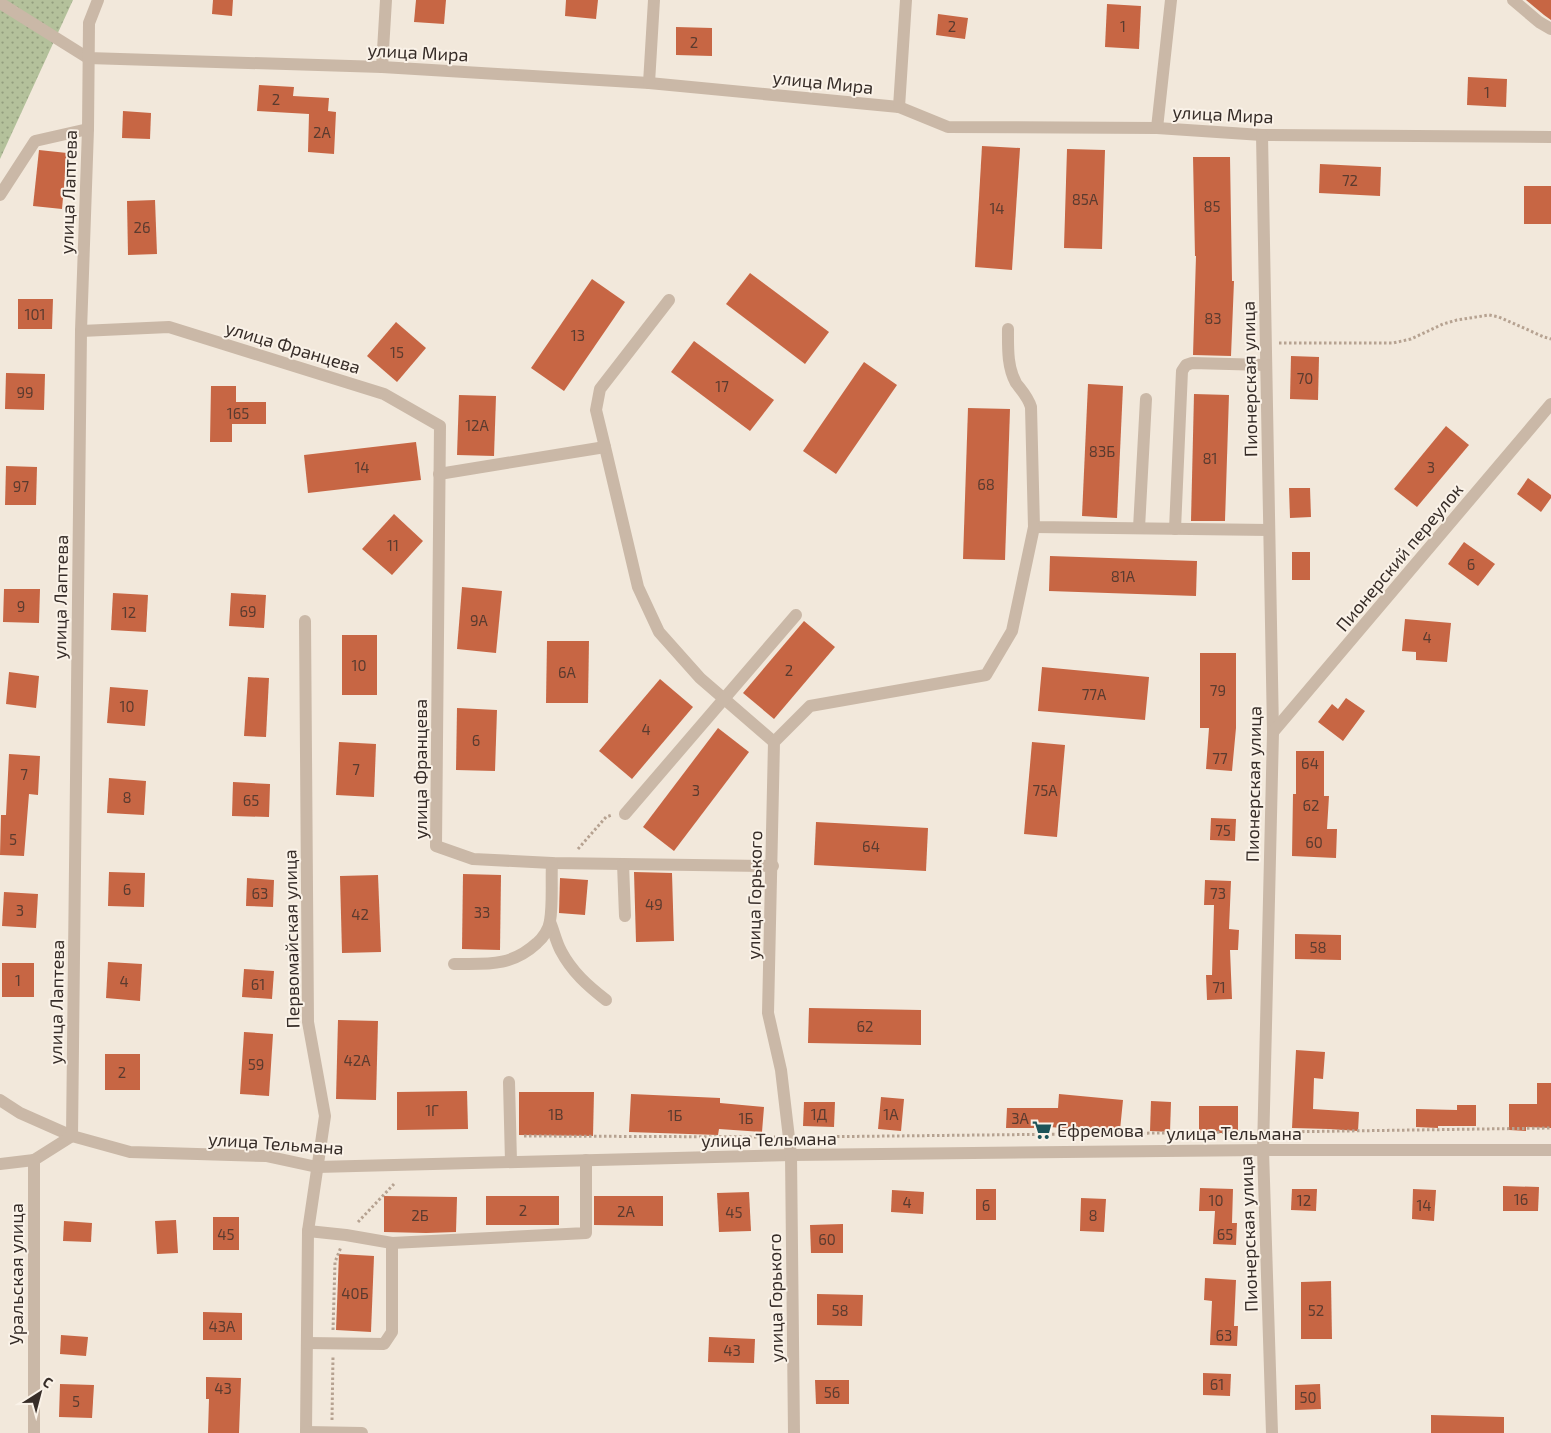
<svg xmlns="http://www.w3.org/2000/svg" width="1551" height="1433" font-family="'Exo 2',sans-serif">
<defs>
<pattern id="park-dots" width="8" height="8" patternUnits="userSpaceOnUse" patternTransform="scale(1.25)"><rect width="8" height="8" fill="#b4c19b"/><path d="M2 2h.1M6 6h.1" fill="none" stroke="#939d7e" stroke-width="1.8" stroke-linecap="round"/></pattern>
</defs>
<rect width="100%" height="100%" fill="#f2e8db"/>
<path fill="url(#park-dots)" d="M0 0H73L0 159Z"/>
<g fill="#c76644">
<path d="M213 0H233L232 16 212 14Z"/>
<path d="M416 0H446L444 24 414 22Z"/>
<path d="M566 0H598L596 19 565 16Z"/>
<path d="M1526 0H1551V20L1544 15Z"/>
<path d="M1107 4 1141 6 1139 49 1105 47Z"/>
<path d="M938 14 968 18 965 39 936 35Z"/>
<path d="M676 27 712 28V56L676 55Z"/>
<path d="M1468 77 1507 79 1506 107 1467 105Z"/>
<path d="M259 85 294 87 293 96 329 98 328 111 336 112 334 154 308 152 309 114 257 111Z"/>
<path d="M123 111 151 113 150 139 122 138Z"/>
<path d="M982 146 1020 148 1012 270 975 267Z"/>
<path d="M1067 149 1105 150 1102 249 1064 248Z"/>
<path d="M39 150 67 153 62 209 33 206Z"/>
<path d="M1193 157H1230L1232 281H1234L1231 356 1193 355 1196 256H1195Z"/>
<path d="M1320 164 1381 167 1380 196 1319 193Z"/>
<rect x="1524" y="186" width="27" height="38"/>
<path d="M155 200 157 254 128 255 127 201Z"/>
<path d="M750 273 829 332 805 364 726 304Z"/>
<path d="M592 279 625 302 564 391 531 368Z"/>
<path d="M18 299H53L52 329H18Z"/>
<path d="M396 322 426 348 397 382 367 356Z"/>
<path d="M694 341 774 400 750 431 671 372Z"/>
<path d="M1291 356 1319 357 1318 400 1290 399Z"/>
<path d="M864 362 897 385 836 474 803 451Z"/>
<path d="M6 373 45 374 44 410 5 409Z"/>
<path d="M1088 384 1123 386 1117 518 1082 516Z"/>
<path d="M211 386H236V402H266V424H232V442H210Z"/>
<path d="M1194 394 1229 395 1225 521H1191Z"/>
<path d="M459 395 496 396 494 456 457 455Z"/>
<path d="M968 408 1010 409 1005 560 963 559Z"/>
<path d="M1446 426 1469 445 1417 507 1394 489Z"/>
<path d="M416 442 421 480 308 493 304 455Z"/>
<path d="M6 466 37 467 36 505H5Z"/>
<path d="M1528 478 1551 495V498L1541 512 1517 494Z"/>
<path d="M1289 488H1310L1311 517 1290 518Z"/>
<path d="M394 514 423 541 392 575 362 549Z"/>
<path d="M1464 542 1495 564 1478 586 1448 564Z"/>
<rect x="1292" y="552" width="18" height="28"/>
<path d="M1050 556 1197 561 1196 596 1049 591Z"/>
<path d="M462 587 502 591 496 653 457 649Z"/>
<path d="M4 589H40L39 623 3 622Z"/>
<path d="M113 593 148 595 146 632 111 630Z"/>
<path d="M231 593 266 595 264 628 229 626Z"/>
<path d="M1405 619 1451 623 1447 662 1416 660V652L1402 651Z"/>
<path d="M804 621 835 647 774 719 743 693Z"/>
<rect x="342" y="635" width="35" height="60"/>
<path d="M547 641H589L588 703H546Z"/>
<path d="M1200 653H1236V728L1232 771 1206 769 1209 728H1200Z"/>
<path d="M1042 667 1149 677 1145 720 1038 711Z"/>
<path d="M9 672 39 676 36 708 6 704Z"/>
<path d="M248 677 269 678 266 737 244 736Z"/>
<path d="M660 679 693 707 632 779 599 751Z"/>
<path d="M110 687 148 690 145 726 107 723Z"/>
<path d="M1346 698 1365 711 1343 741 1318 722 1332 704 1338 709Z"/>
<path d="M457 708 497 710 495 771 456 770Z"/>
<path d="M718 728 749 752 674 851 643 827Z"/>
<path d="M339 742 376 744 374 797 336 795Z"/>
<path d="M1032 742 1065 745 1057 837 1024 834Z"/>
<path d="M1296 751H1324V796H1329L1327 829H1337L1336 858 1292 856 1293 794H1296Z"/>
<path d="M9 754 40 756 38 795 29 794 24 856 0 855 1 815H6Z"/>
<path d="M109 778 146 781 144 815 107 813Z"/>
<path d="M233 782 270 784 269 817 232 816Z"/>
<path d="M1211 818 1236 819 1235 841 1210 840Z"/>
<path d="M816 822 928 828 926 871 814 865Z"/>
<path d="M109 872 145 873 144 907 108 906Z"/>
<path d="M634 872 672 873 674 941 636 942Z"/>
<path d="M463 874 501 875 500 950 462 949Z"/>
<path d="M378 875 381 952 342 953 340 876Z"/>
<path d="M247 878 274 880 273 907 246 906Z"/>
<path d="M560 878 588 880 585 915 559 913Z"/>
<path d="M1205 880 1231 881 1229 929 1239 930 1238 950H1230L1232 999 1207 1000 1206 975H1212L1214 905H1204Z"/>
<path d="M4 892 38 894 36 928 2 926Z"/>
<path d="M1295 934 1341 935V960L1295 959Z"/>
<path d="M108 962 142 964 140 1001 106 998Z"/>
<rect x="2" y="963" width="32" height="34"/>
<path d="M244 969 274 971 272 999 242 997Z"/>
<path d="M809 1008 921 1010V1045L808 1043Z"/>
<path d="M338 1020 378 1021 376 1100 336 1099Z"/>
<path d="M244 1032 273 1034 269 1096 240 1094Z"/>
<path d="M1296 1050 1325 1052 1323 1079 1314 1078 1313 1109 1359 1112 1358 1131 1329 1129 1292 1128Z"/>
<rect x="105" y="1054" width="35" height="36"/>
<path d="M1537 1083H1551V1128L1526 1127V1131L1509 1130V1104H1537Z"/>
<path d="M467 1091 468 1129 397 1130V1092Z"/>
<path d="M519 1092H594L593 1136 519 1135Z"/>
<path d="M631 1094 720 1098V1103L764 1107 762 1132 719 1129 718 1135 629 1132Z"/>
<path d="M1059 1094 1123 1100 1120 1130 1079 1127 1078 1129 1034 1126V1128H1006L1007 1108H1058Z"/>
<path d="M881 1097 904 1099 901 1131 878 1129Z"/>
<path d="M1151 1101 1171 1102 1170 1132 1150 1131Z"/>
<path d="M804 1102H835L834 1127 803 1126Z"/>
<path d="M1457 1105H1476V1126H1438V1128L1416 1127V1109L1457 1110Z"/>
<rect x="1199" y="1106" width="39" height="27"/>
<path d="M1503 1186 1539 1187 1538 1211H1503Z"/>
<path d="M1200 1188 1233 1189 1232 1223H1237L1236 1245 1213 1244 1215 1211H1199Z"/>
<rect x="976" y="1189" width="20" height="31"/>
<path d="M1292 1189H1317L1316 1211 1291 1210Z"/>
<path d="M1413 1189 1436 1190 1434 1221 1412 1219Z"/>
<path d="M892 1190 924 1192 923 1214 891 1212Z"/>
<path d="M749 1192 751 1231 719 1232 717 1193Z"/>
<path d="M384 1196 457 1197 456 1232 426 1233 384 1232Z"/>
<rect x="486" y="1196" width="73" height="29"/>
<path d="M594 1196H663V1226L594 1225Z"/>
<path d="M1081 1198 1106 1199 1104 1232 1080 1231Z"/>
<rect x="213" y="1217" width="26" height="33"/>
<path d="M176 1220 178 1253 157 1254 155 1221Z"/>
<path d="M64 1221 92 1223 91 1242 63 1241Z"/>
<path d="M843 1224V1253H811L810 1225Z"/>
<path d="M339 1254 374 1256 371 1332 336 1330Z"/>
<path d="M1205 1278 1236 1280 1234 1326H1238L1237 1346 1210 1345 1212 1301 1204 1300Z"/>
<path d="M1331 1281 1332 1339H1301V1282Z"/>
<path d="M817 1294 863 1295 862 1326 817 1325Z"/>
<path d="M203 1312 242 1313V1340H203Z"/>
<path d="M61 1335 88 1337 86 1356 60 1354Z"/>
<path d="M709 1337 755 1339 754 1363 708 1362Z"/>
<path d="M1203 1373 1231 1374 1230 1396 1203 1395Z"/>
<path d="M206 1377 241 1378 239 1433H208L209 1399H206Z"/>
<path d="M815 1380H849V1404H816Z"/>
<path d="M60 1384 94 1385 92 1418 59 1417Z"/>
<path d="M1320 1384 1321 1409 1295 1410V1385Z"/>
<path d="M1431 1415 1504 1417V1433H1431Z"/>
</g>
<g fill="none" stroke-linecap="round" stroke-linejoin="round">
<g stroke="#b6a291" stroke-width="3" stroke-dasharray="2.5 2.5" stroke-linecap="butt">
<path d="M1279 343H1393L1411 339 1443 324 1457 320 1489 315 1499 317 1544 337 1551 339"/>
<path d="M578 849 606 817 612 815"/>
<path d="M1277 1132 1551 1128"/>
<path d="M524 1136 775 1137"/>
<path d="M802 1137 1250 1132"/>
<path d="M358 1222 394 1184"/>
<path d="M333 1330 335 1262 341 1247"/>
<path d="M332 1420 333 1356"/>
</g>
<g stroke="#cab8a7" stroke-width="12">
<path d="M1513 0 1539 22 1551 29"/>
<path d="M0 3 88 58 382 67 649 83 899 107 948 127 1157 128 1262 135 1551 137"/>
<path d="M382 67 386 0"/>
<path d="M649 83 654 0"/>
<path d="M899 107 906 0"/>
<path d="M1157 128 1171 0"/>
<path d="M1262 135 1273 732 1263 1150 1272 1433"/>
<path d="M0 195 35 141 88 129"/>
<path d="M669 300 600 389 596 410 605 447 638 587 659 632 700 678 774 742"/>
<path d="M1008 329C1008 347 1007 367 1016 383 1022 391 1028 397 1031 407L1034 527 1269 530"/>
<path d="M81 331 169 327 384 394 440 426 436 846 473 859 552 863 773 866"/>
<path d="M439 474 605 447"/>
<path d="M1139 528 1146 399"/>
<path d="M1175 529 1182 371 1186 365 1192 363 1266 365"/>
<path d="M305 621 308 1022 325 1116 308 1231 306 1433"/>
<path d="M1273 732 1551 404"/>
<path d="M625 814 796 615"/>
<path d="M623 864 625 916"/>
<path d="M550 922C554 931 556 942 561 951 572 972 588 986 606 1000"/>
<path d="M454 964C487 964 511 967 537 943 543 938 549 929 550 921 553 904 551 880 552 863"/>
<path d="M509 1082 511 1162"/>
<path d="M0 1100 20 1113 72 1136 130 1152 266 1156 317 1167 791 1155 1263 1150H1551"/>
<path d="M0 1164 34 1160"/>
<path d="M308 1231 346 1235 392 1243 586 1233V1160"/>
<path d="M307 1343 384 1344 392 1332V1243"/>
<path d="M306 1432 362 1433"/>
<path d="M34 1433V1160L72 1136 81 331 88 129 89 23 98 0"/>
<path d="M794 1433 791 1155 781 1070 768 1013 774 742 810 706 986 675 1012 631 1034 527"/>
</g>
</g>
<defs>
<symbol id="supermarket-bare" viewBox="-9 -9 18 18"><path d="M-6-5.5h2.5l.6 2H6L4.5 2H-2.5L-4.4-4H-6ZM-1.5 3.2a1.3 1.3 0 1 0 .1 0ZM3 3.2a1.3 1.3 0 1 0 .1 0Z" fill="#1d5459" stroke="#faf2e8" stroke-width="2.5" paint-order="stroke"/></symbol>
</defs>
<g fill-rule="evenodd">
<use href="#supermarket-bare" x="1028" y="1116" width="28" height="28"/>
</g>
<g text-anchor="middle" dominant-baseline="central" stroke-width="4" stroke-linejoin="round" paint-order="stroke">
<g font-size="15" fill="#5b3b2f">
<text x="952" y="26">2</text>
<text x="1123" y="26">1</text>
<text x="694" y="42">2</text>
<text x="1487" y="92">1</text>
<text x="276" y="99">2</text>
<text x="322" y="132">2А</text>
<text x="1350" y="180">72</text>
<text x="1085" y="199">85А</text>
<text x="1212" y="206">85</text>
<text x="997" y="208">14</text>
<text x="142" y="227">26</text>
<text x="35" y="314">101</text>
<text x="1213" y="318">83</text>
<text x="578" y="335">13</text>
<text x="397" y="352">15</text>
<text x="1305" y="378">70</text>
<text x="722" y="386">17</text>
<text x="25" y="392">99</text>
<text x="238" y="413">165</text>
<text x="477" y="425">12А</text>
<text x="1102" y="451">83Б</text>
<text x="1210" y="458">81</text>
<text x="362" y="467">14</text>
<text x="1431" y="467">3</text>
<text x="986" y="484">68</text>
<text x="21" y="486">97</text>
<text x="393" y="545">11</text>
<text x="1471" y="564">6</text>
<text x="1123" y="576">81А</text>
<text x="21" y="606">9</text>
<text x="248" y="611">69</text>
<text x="129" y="612">12</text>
<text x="479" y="620">9А</text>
<text x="1427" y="637">4</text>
<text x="359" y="665">10</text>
<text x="789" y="670">2</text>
<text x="567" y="672">6А</text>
<text x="1218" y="690">79</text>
<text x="1094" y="694">77А</text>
<text x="127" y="706">10</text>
<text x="646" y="729">4</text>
<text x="476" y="740">6</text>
<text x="1220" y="758">77</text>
<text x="1310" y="763">64</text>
<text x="356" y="769">7</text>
<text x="24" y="774">7</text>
<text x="696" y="790">3</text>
<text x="1045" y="790">75А</text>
<text x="127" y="797">8</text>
<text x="251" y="800">65</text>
<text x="1311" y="805">62</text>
<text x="1223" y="830">75</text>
<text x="13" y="839">5</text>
<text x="1314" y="842">60</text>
<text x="871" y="846">64</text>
<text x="127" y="889">6</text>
<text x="260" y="893">63</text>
<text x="1218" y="893">73</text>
<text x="654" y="904">49</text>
<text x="20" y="910">3</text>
<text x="482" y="912">33</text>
<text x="360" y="914">42</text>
<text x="1318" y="947">58</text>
<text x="18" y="980">1</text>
<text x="124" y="981">4</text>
<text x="258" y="984">61</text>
<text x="1219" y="987">71</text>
<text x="865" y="1026">62</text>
<text x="357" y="1060">42А</text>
<text x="256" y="1064">59</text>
<text x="122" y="1072">2</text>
<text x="432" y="1110">1Г</text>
<text x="556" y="1114">1В</text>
<text x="819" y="1114">1Д</text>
<text x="891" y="1114">1А</text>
<text x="675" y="1115">1Б</text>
<text x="746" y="1118">1Б</text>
<text x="1020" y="1118">3А</text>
<text x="1521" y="1199">16</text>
<text x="1216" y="1200">10</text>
<text x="1304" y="1200">12</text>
<text x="907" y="1202">4</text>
<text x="986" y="1205">6</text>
<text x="1424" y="1205">14</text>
<text x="523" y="1210">2</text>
<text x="626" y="1211">2А</text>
<text x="734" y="1212">45</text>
<text x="420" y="1215">2Б</text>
<text x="1093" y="1215">8</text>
<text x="226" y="1234">45</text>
<text x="1225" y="1234">65</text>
<text x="827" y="1239">60</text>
<text x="355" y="1293">40Б</text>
<text x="840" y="1310">58</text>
<text x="1316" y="1310">52</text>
<text x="222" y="1326">43А</text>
<text x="1224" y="1335">63</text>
<text x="732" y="1350">43</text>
<text x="1217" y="1384">61</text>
<text x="223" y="1388">43</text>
<text x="832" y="1392">56</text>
<text x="1308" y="1397">50</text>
<text x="76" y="1401">5</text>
</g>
<g font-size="18" fill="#372d28" stroke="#faf2e8">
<text transform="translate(418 52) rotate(3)">улица Мира</text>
<text transform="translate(823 82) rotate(6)">улица Мира</text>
<text transform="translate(1223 114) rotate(3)">улица Мира</text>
<text transform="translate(68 192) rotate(-88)">улица Лаптева</text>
<text transform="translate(293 347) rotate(17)">улица Францева</text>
<text transform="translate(1249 379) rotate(-91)">Пионерская улица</text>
<text transform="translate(1399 557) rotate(-50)">Пионерский переулок</text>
<text transform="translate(60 597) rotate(-89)">улица Лаптева</text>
<text transform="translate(420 769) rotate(-90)">улица Францева</text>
<text transform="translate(1253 784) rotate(-89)">Пионерская улица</text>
<text transform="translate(754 895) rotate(-89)">улица Горького</text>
<text transform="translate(291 939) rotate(-91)">Первомайская улица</text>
<text transform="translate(56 1002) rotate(-89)">улица Лаптева</text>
<text x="1234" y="1133">улица Тельмана</text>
<text transform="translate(769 1139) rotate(-1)">улица Тельмана</text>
<text transform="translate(276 1143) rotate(4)">улица Тельмана</text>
<text transform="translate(1248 1234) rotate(-92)">Пионерская улица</text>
<text transform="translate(16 1274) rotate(-90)">Уральская улица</text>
<text transform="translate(775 1298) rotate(-91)">улица Горького</text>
</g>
<g font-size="18" fill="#372d28" stroke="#faf2e8" text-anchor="start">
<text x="1057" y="1130">Ефремова</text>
</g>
</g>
<g transform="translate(40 1393) rotate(36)" stroke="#faf2e8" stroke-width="4" paint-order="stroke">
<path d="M0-4L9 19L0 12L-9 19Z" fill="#372d28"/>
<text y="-8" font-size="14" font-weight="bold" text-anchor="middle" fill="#372d28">С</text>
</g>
</svg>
